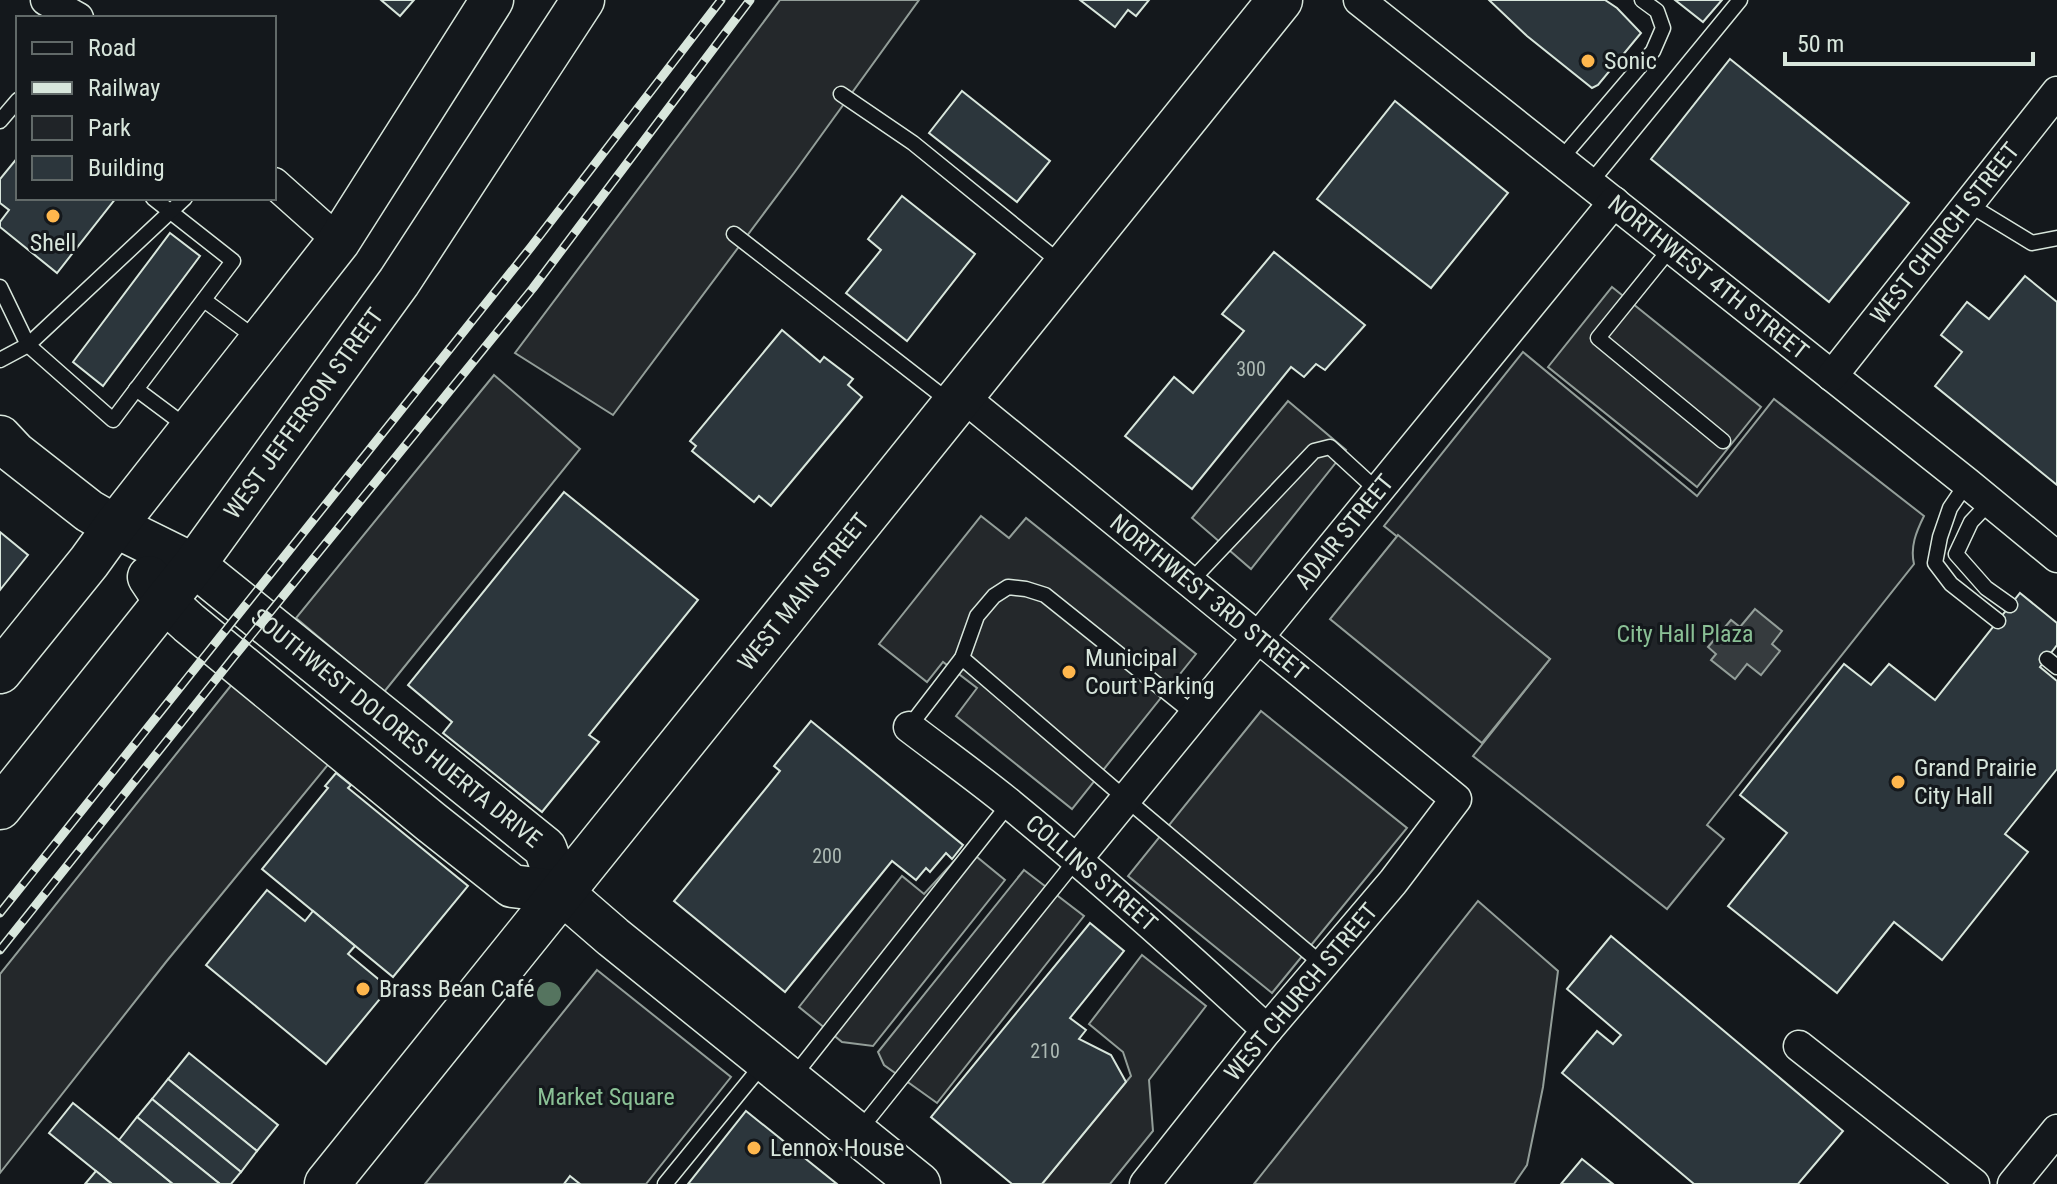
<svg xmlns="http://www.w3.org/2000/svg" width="2057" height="1184" font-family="'Roboto Condensed',sans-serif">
<rect width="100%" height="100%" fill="#14181c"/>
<g fill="#202428" stroke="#939e99" stroke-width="2">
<path d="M1523 352 1697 496 1774 399 1924 516C1916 532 1910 547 1914 564L1707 825 1724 839 1667 909 1473 756 1550 659 1384 526Z"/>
<path d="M597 970 731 1077 646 1184H425Z"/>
</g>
<g fill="#24282b" stroke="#939e99" stroke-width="2">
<path d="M780 0H919L794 173 613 415 515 353Z"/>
<path d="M1612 287 1761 407 1697 487 1548 367Z"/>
<path d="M494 375 580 449 384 692 296 618Z"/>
<path d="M1288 401 1346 450 1251 569 1192 518Z"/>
<path d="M981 516 1009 538 1026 518 1196 654 1072 809 956 716 977 688 943 662 927 682 879 644Z"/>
<path d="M1398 535 1550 659 1482 743 1330 619Z"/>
<path d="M233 683 331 761 166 962 0 1173V974Z"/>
<path d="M1261 711 1407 828 1272 993 1128 876Z"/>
<path d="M966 848 1005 880 873 1046 842 1042 799 1007 902 876 924 894Z"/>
<path d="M1024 870 1084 916 937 1103 884 1065 878 1052Z"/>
<path d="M1478 901 1558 971 1543 1087 1527 1165 1514 1184H1254Z"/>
<path d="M1142 955 1206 1006 1149 1080 1153 1131 1110 1184H1042L1131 1076 1123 1052 1089 1024Z"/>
</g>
<path fill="#363b3e" stroke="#939e99" stroke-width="2" d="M1755 609 1782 631 1772 644 1780 651 1761 675 1747 664 1735 679 1711 660 1716 654 1708 647 1731 620 1740 627Z"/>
<g fill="#2c363c" stroke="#d8e6dc" stroke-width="2">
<path d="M381 0H414L400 16Z"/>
<path d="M1080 0H1149L1136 16 1128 10 1115 27Z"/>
<path d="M1489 0H1605L1617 8 1641 33 1598 85 1592 88 1527 36Z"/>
<path d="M1675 0H1722L1703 22Z"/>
<path d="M1730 59 1909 203 1829 302 1651 159Z"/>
<path d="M962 91 1050 161 1017 202 929 133Z"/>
<path d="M1395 101 1508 193 1431 288 1317 199Z"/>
<path d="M18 157V198H116L57 273 0 227V222L9 210 0 203V179Z"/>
<path d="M902 196 975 254 907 341 846 293 881 250 868 239Z"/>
<path d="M170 233 200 256 103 386 73 362Z"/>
<path d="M1274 252 1365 325 1325 370 1316 364 1304 377 1291 367 1192 489 1125 436 1174 377 1193 393 1244 331 1222 314Z"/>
<path d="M2025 276 2057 302V485L1935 386 1962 352 1941 335 1967 302 1989 319Z"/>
<path d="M782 330 820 362 824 357 853 379 848 385 862 397 771 506 759 496 754 502 692 451 696 446 690 441Z"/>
<path d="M564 492 698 600 589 735 599 742 542 812 443 733 452 722 408 685Z"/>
<path d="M0 532 28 555 0 590Z"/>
<path d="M2020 593 2057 623V645L2040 667 2057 681V769L2005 834 2028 852 1942 960 1894 922 1837 993 1728 906 1787 833 1740 795 1844 664 1871 685 1889 664 1935 700Z"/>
<path d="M811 721 963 845 952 859 946 853 930 872 926 868 916 880 892 861 785 992 674 901 780 771 774 766Z"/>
<path d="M336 773 351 785 348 788 468 886 393 977 262 869 328 788 325 786Z"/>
<path d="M267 890 305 921 313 911 355 946 348 954 389 988 326 1064 206 965Z"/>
<path d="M1090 923 1124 951 1070 1018 1086 1030 1079 1039 1111 1055 1126 1082 1042 1184H1012L931 1117Z"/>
<path d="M1611 936 1843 1131 1798 1184H1694L1562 1073 1597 1031 1613 1044 1621 1035 1567 989Z"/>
<path d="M189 1053 278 1125 257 1151 168 1079Z"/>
<path d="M168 1079 257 1151 241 1172 152 1099Z"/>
<path d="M152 1099 241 1172 231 1184H220L137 1117Z"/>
<path d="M73 1103 119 1140 173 1184H112L49 1133Z"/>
<path d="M746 1111 837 1184H688Z"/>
<path d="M137 1117 220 1184H173L119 1140Z"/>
<path d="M1582 1159 1613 1184H1561Z"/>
<path d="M96 1171 112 1184H85Z"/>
<path d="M570 1176 580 1184H564Z"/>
</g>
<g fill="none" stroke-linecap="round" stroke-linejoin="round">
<defs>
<g id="lane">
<path d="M841 94 913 143 1062 264"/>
<path d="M0 121 18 100"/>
<path d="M1560 160 1653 51 1663 28 1657 11 1642 0"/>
<path d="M1590 183 1740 0"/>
<path d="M1968 204 2032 243 2057 238"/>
<path d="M734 234 950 402"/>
<path d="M1670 249 1598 338 1723 441"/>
<path d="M0 287 28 345 113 420 233 261 153 198"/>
<path d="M204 300 257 339"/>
<path d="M0 360 28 345 185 198"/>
<path d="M136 389 187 427"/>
<path d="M1967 483 1950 508 1940 537 1935 563 1951 584 1998 621"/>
<path d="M1990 502 1971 522 1956 554 1986 588 2010 605"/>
<path d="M1190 582 1314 451 1330 447 1378 491"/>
<path d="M962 658 1126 799 1322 964"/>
<path d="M2047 659 2057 667"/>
<path d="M909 727 962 658 977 616 994 596 1008 587 1026 589 1045 595 1195 715"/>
<path d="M793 1077 1009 804"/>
<path d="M858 1132 1076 860"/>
<path d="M665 1184 763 1064"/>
</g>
<g id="street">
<path d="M46 0 78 18"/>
<path id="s1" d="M1359 0 1967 483 2057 557"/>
<path d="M274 183 339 241"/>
<path id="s2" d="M1832 376 2057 92"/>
<path id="s3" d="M961 395 1456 799 1393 882 1267 1030 1145 1184"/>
<path id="s4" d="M909 727C943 753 978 778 1011 805 1099 877 1184 953 1267 1030"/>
<path id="s5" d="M1076 860 1614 202"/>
<path d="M1799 1046 1974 1184"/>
<path d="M2013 1184 2057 1130"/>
</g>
<g id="secondary">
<path id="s6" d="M0 437 15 453 89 511 115 526 194 565 545 848 561 892 613 937 919 1184"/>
<path d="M149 577 165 601 189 623 431 822 512 886 561 892"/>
<path d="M0 672 89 562 115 526 339 241 492 0"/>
<path id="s7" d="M0 808 194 565 399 282 583 0"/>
</g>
<g id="primary">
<path id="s8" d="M327 1184 1280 0"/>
</g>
</defs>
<use href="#lane" stroke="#d8e6dc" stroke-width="17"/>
<use href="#street" stroke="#d8e6dc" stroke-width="33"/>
<use href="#secondary" stroke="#d8e6dc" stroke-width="45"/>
<use href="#primary" stroke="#d8e6dc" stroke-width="47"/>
<use href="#lane" stroke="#14181c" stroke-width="14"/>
<use href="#street" stroke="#14181c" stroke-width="30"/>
<use href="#secondary" stroke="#14181c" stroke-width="42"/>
<use href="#primary" stroke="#14181c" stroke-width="44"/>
<defs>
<g id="rail">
<path d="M0 913 531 247 721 0"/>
<path d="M0 950 232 659 533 288 750 0"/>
</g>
</defs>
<use href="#rail" stroke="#d8e6dc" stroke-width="9"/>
<use href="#rail" stroke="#14181c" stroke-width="6" stroke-dasharray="18" stroke-linecap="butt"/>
</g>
<circle fill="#55745f" cx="549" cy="994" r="12"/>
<g fill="#ffb74d" stroke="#14181c" stroke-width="3">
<circle cx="1588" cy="61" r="8"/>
<circle cx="53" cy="216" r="8"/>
<circle cx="1069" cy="672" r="8"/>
<circle cx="1898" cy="782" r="8"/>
<circle cx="363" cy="989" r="8"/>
<circle cx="754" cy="1148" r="8"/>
</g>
<g text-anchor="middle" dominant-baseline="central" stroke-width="6" stroke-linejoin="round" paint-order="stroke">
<g font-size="20" fill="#adbab4">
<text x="1251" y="369">300</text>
<text x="827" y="856">200</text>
<text x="1045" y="1051">210</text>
</g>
<g font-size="24" fill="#d8e6dc" stroke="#14181c" text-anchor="start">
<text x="1604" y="61">Sonic</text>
<text x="53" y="243" text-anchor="middle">Shell</text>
<text x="1085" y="658">Municipal<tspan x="1085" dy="28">Court Parking</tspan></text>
<text x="1914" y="768">Grand Prairie<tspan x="1914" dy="28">City Hall</tspan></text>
<text x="379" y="989">Brass Bean Café</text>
<text x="770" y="1148">Lennox House</text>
</g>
<g font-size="24" fill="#d8e6dc" stroke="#14181c">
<text stroke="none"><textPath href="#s2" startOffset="182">WEST CHURCH STREET</textPath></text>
<text stroke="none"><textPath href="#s1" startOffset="446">NORTHWEST 4TH STREET</textPath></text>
<text stroke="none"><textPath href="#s7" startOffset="498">WEST JEFFERSON STREET</textPath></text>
<text stroke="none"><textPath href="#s5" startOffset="424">ADAIR STREET</textPath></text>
<text stroke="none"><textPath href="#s8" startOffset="760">WEST MAIN STREET</textPath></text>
<text stroke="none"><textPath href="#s3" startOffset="320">NORTHWEST 3RD STREET</textPath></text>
<text stroke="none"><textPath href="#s6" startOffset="494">SOUTHWEST DOLORES HUERTA DRIVE</textPath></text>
<text stroke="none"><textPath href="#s4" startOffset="234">COLLINS STREET</textPath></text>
<text transform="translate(1301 992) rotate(-50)">WEST CHURCH STREET</text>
</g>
<g font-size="24" fill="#8ac095" stroke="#14181c">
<text x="1685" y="634">City Hall Plaza</text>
<text x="606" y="1097">Market Square</text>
</g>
</g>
<rect x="16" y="16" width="260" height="184" fill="#14181c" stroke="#626a69" stroke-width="2"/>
<rect x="32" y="42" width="40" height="12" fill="#14181c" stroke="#626a69" stroke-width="2"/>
<text x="88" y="56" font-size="24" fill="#d8e6dc">Road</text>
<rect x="32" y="82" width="40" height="12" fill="#d8e6dc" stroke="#626a69" stroke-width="2"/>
<text x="88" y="96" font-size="24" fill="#d8e6dc">Railway</text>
<rect x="32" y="116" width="40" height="24" fill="#202428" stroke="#626a69" stroke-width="2"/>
<text x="88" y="136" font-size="24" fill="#d8e6dc">Park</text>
<rect x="32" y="156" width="40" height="24" fill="#2c363c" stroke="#626a69" stroke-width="2"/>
<text x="88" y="176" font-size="24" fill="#d8e6dc">Building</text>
<path d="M1785 52v12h248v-12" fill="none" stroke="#d8e6dc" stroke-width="4"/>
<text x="1797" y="52" font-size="24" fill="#d8e6dc" stroke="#14181c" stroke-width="6" paint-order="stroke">50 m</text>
</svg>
